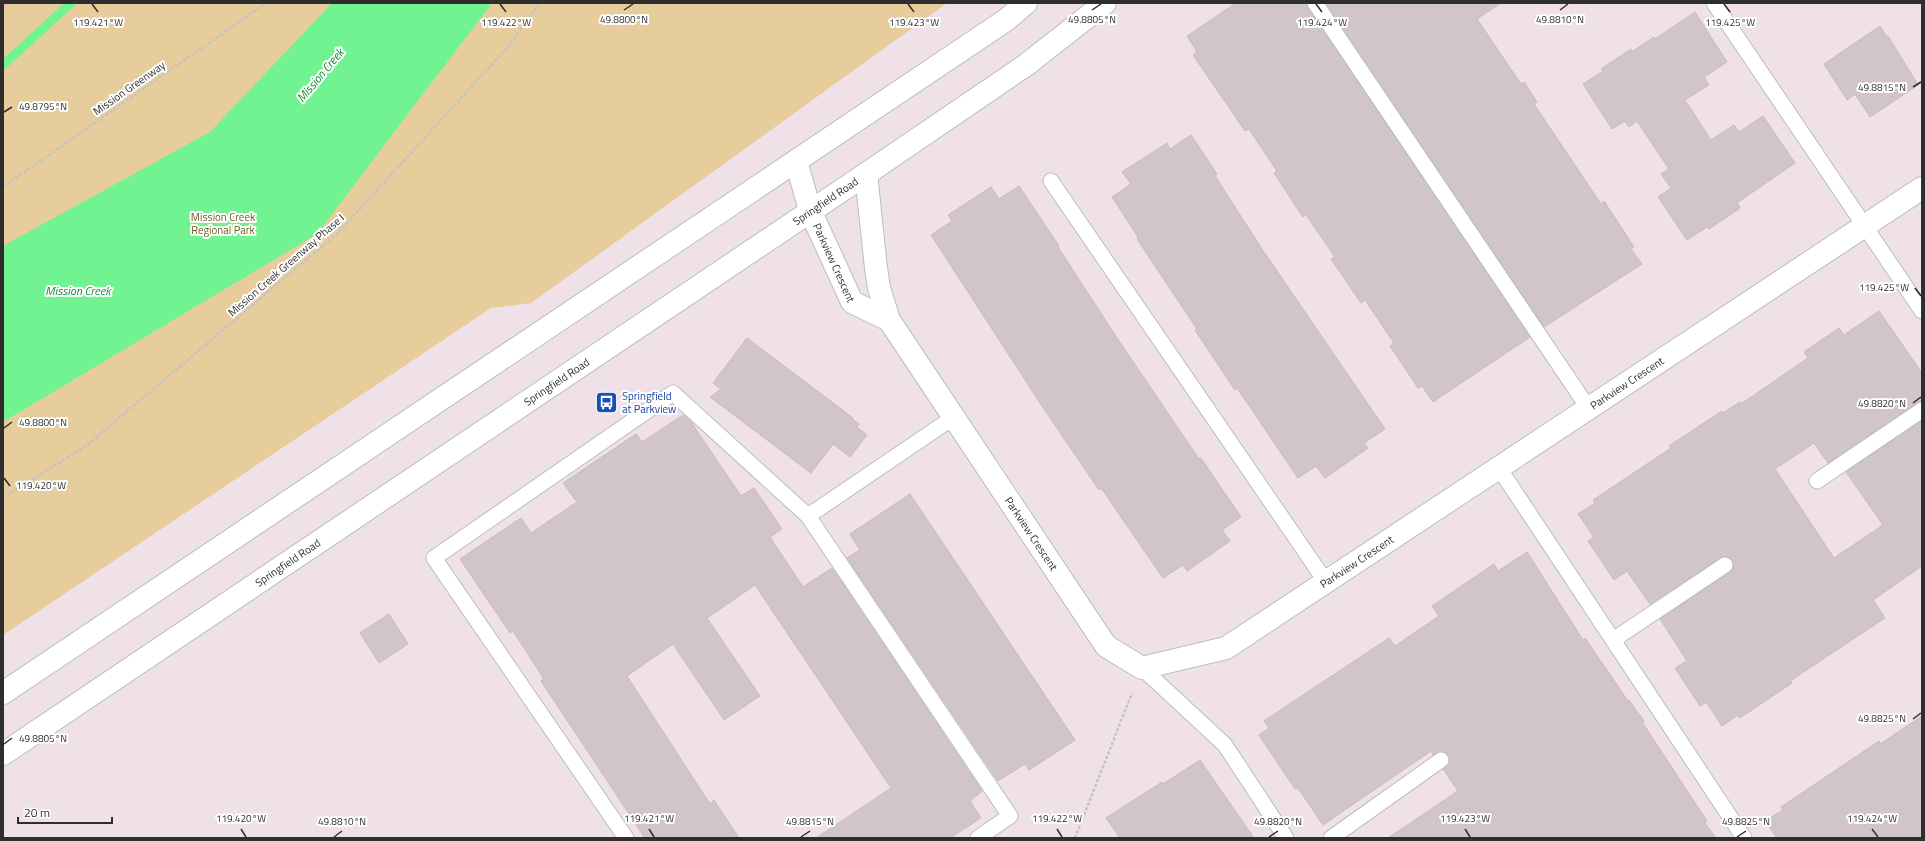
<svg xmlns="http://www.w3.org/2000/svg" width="1925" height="841" font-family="'Titillium Web',sans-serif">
<rect width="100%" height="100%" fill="#efe1e7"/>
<path fill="#e7cc9c" d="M3 3H947L531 303 491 308 3 635Z"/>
<path fill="#72f391" d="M332 3H492L317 234 3 422V246L210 132Z"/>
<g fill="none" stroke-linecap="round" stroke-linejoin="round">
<path stroke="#72f391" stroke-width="9" d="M3 65 71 3"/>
</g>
<g fill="#d2c5ca" stroke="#cbb9c0">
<path d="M1236 3H1306L1308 8 1530 337 1433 402 1422 386 1418 388 1390 346 1394 343 1365 300 1361 303 1331 259 1335 257 1306 215 1303 217 1274 173 1277 171 1249 129 1245 131 1193 55 1197 52 1187 36Z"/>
<path d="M1326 3H1501L1477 19 1521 84 1524 82 1537 102 1534 104 1601 204 1604 201 1634 247 1631 249 1642 264 1544 327Z"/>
<path d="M1695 12 1727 62 1704 77 1709 85 1685 100 1711 140 1734 125 1739 132 1763 116 1795 163 1737 203 1740 208 1709 229 1707 227 1687 240 1658 197 1671 188 1661 174 1669 169 1637 121 1629 127 1625 121 1612 129 1583 84 1603 71 1601 69 1631 49 1633 51 1654 37 1655 39Z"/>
<path d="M1880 26 1886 36H1888L1918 85 1870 117 1855 94 1847 100 1824 64Z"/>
<path d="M1191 135 1217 174 1215 176 1262 249 1385 429 1364 443 1368 448 1325 478 1316 466 1298 478 1237 388 1235 390 1195 330 1197 329 1137 239 1138 237 1112 197 1131 184 1122 172 1167 143 1170 149Z"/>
<path d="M1019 186 1059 246 1058 247 1117 338 1199 459 1201 458 1241 517 1222 530 1230 541 1187 571 1183 565 1163 578 1101 488 1099 490 1042 406 931 235 952 221 948 215 991 187 999 199Z"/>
<path d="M1879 311 1922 373V401L1917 403 1828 463 1814 443 1775 469 1834 558 1883 525 1846 472 1922 421V566L1873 600 1885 618 1805 671 1790 681 1792 683 1740 718 1738 715 1722 726 1706 702 1700 706 1675 668 1687 661 1660 619 1730 572 1734 565 1732 560 1725 556 1720 558 1650 604 1627 571 1614 580 1588 541 1594 537 1578 514 1595 503 1593 500 1671 448 1669 446 1722 411 1723 413 1740 402 1741 404 1808 358 1804 352 1839 328 1844 335Z"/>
<path d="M747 338 853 418 852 419 859 424 857 427 867 435 850 457 833 444 811 473 710 397 721 389 713 383Z"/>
<path d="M683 415 691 422 741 496 754 488 782 529 770 537 803 587 832 568 982 791 970 801 981 818 950 838H816L891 788 755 585 707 618 760 696 724 720 673 644 627 676 710 804 714 800 739 838H645L541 681 544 679 513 631 510 633 460 559 521 518 531 533 577 502 563 483 636 434 642 442Z"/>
<path d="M910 494 1075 740 1029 770 1025 764 998 781 847 558 860 550 850 534Z"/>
<path d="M1527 552 1583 640 1585 638 1628 701 1629 700 1644 721 1642 722 1707 821 1705 823 1716 838H1388L1458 791 1443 769 1449 763V755L1441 751 1433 755 1431 751 1323 825 1298 788 1295 789 1259 735 1269 728 1264 721 1389 638 1395 646 1439 616 1432 606 1494 564 1498 571Z"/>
<path d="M389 614 408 644 379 663 360 633Z"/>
<path d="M1922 716V838H1777L1765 821 1783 810 1781 807 1879 741 1880 744Z"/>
<path d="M1200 760 1254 838H1120L1106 818 1162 782 1163 784Z"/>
</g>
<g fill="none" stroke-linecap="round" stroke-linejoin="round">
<defs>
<g id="service">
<path d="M1315 3 1589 409"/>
<path d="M1714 3 1922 311"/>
<path d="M1051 181 1326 582"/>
<path d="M1499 468 1744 838"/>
<path d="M1817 481 1922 410"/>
<path d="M808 516 954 417"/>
<path d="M1613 640 1725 565"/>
<path d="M1142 668 1225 745 1286 838"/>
<path d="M626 838 434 558 673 393 808 516 1010 816 978 838"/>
<path d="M1331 838 1441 760"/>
</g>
<g id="minor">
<path id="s1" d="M796 161 810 210 852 302 889 320"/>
<path id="s2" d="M866 174 876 268 879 288 889 320 1106 646 1142 668 1226 648 1922 188"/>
</g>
<g id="secondary">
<path d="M3 693 1006 20 1026 3"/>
<path id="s3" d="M3 754 866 174 1026 65 1105 3"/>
</g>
</defs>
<use href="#service" stroke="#b4c1bf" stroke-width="17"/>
<use href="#minor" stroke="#b4c1bf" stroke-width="24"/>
<use href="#secondary" stroke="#b4c1bf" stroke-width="24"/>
<g stroke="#c4c4c4" stroke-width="2.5" stroke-dasharray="3 2" stroke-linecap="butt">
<path d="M3 187 266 3"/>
<path d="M3 498 86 446 338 233 507 48 540 3"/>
<path d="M1075 838 1132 693"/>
</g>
<use href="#service" stroke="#fff" stroke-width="15"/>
<use href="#minor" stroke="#fff" stroke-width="22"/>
<use href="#secondary" stroke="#fff" stroke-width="22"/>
</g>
<path fill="none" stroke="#2e2e2e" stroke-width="1.5" d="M92 4 98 12M500 4 506 12M908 4 914 12M1316 4 1322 12M1724 4 1730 12M624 10 633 4M1092 10 1101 4M1560 10 1568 4M1913 87 1921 82M4 112 12 107M1915 288 1921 296M1913 403 1921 397M4 428 12 422M4 478 10 486M1913 719 1921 713M4 744 12 738M241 829 246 837M649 829 654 837M1057 829 1062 837M1465 829 1470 837M1872 829 1878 837M334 837 342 831M801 837 810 831M1269 837 1278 831M1737 837 1746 831"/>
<defs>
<symbol id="bus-square" viewBox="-11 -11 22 22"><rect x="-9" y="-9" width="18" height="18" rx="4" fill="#1a4fb4" stroke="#fff"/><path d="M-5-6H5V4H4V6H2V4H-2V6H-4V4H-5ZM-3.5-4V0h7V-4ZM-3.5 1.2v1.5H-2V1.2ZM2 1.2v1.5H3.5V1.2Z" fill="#fff"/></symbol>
</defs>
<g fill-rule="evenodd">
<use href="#bus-square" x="594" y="390" width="25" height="25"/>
</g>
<g text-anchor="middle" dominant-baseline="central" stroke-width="4" stroke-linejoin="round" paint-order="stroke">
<g font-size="11" fill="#2e2e2e" stroke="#fff">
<text transform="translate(129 88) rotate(-35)">Mission Greenway</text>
<text stroke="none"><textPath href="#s3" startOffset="991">Springfield Road</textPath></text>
<text stroke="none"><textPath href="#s1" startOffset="109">Parkview Crescent</textPath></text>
<text transform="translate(286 265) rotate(-41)">Mission Creek Greenway Phase I</text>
<text stroke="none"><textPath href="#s3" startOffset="667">Springfield Road</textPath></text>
<text stroke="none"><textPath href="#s2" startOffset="1149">Parkview Crescent</textPath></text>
<text stroke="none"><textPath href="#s2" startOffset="405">Parkview Crescent</textPath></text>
<text stroke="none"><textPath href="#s3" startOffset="343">Springfield Road</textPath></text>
<text stroke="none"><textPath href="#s2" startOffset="825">Parkview Crescent</textPath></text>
</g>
<g font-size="11" fill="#705c19" stroke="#fff">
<text x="223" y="217">Mission Creek<tspan x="223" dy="13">Regional Park</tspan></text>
</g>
<g font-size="11" fill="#164399" stroke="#fff" text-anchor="start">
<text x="622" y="396">Springfield<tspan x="622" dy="13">at Parkview</tspan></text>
</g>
<g font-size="12" font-style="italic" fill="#0b8933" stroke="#fff">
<text transform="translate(320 75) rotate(-50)">Mission Creek</text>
<text x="78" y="290">Mission Creek</text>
</g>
</g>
<g font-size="10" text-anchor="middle" fill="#2e2e2e" stroke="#fff" stroke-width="4" stroke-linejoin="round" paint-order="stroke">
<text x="624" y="23">49.8800°N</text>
<text x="1092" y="23">49.8805°N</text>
<text x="1560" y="23">49.8810°N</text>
<text x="98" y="26">119.421°W</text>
<text x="506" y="26">119.422°W</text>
<text x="914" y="26">119.423°W</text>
<text x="1322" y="26">119.424°W</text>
<text x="1730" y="26">119.425°W</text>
<text x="1882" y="91">49.8815°N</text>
<text x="43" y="110">49.8795°N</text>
<text x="1884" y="291">119.425°W</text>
<text x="1882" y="407">49.8820°N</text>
<text x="43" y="426">49.8800°N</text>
<text x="41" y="489">119.420°W</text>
<text x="1882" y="722">49.8825°N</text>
<text x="43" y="742">49.8805°N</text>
<text x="241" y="822">119.420°W</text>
<text x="649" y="822">119.421°W</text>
<text x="1057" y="822">119.422°W</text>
<text x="1465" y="822">119.423°W</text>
<text x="1872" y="822">119.424°W</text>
<text x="342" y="825">49.8810°N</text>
<text x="810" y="825">49.8815°N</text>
<text x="1278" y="825">49.8820°N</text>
<text x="1746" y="825">49.8825°N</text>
</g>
<rect width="1925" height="841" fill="none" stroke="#2e2e2e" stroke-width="8"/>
<path d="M18 817v6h94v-6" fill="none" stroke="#2e2e2e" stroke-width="2"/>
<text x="24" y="817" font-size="12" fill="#2e2e2e" stroke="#ffffff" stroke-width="3" paint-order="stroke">20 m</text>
</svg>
